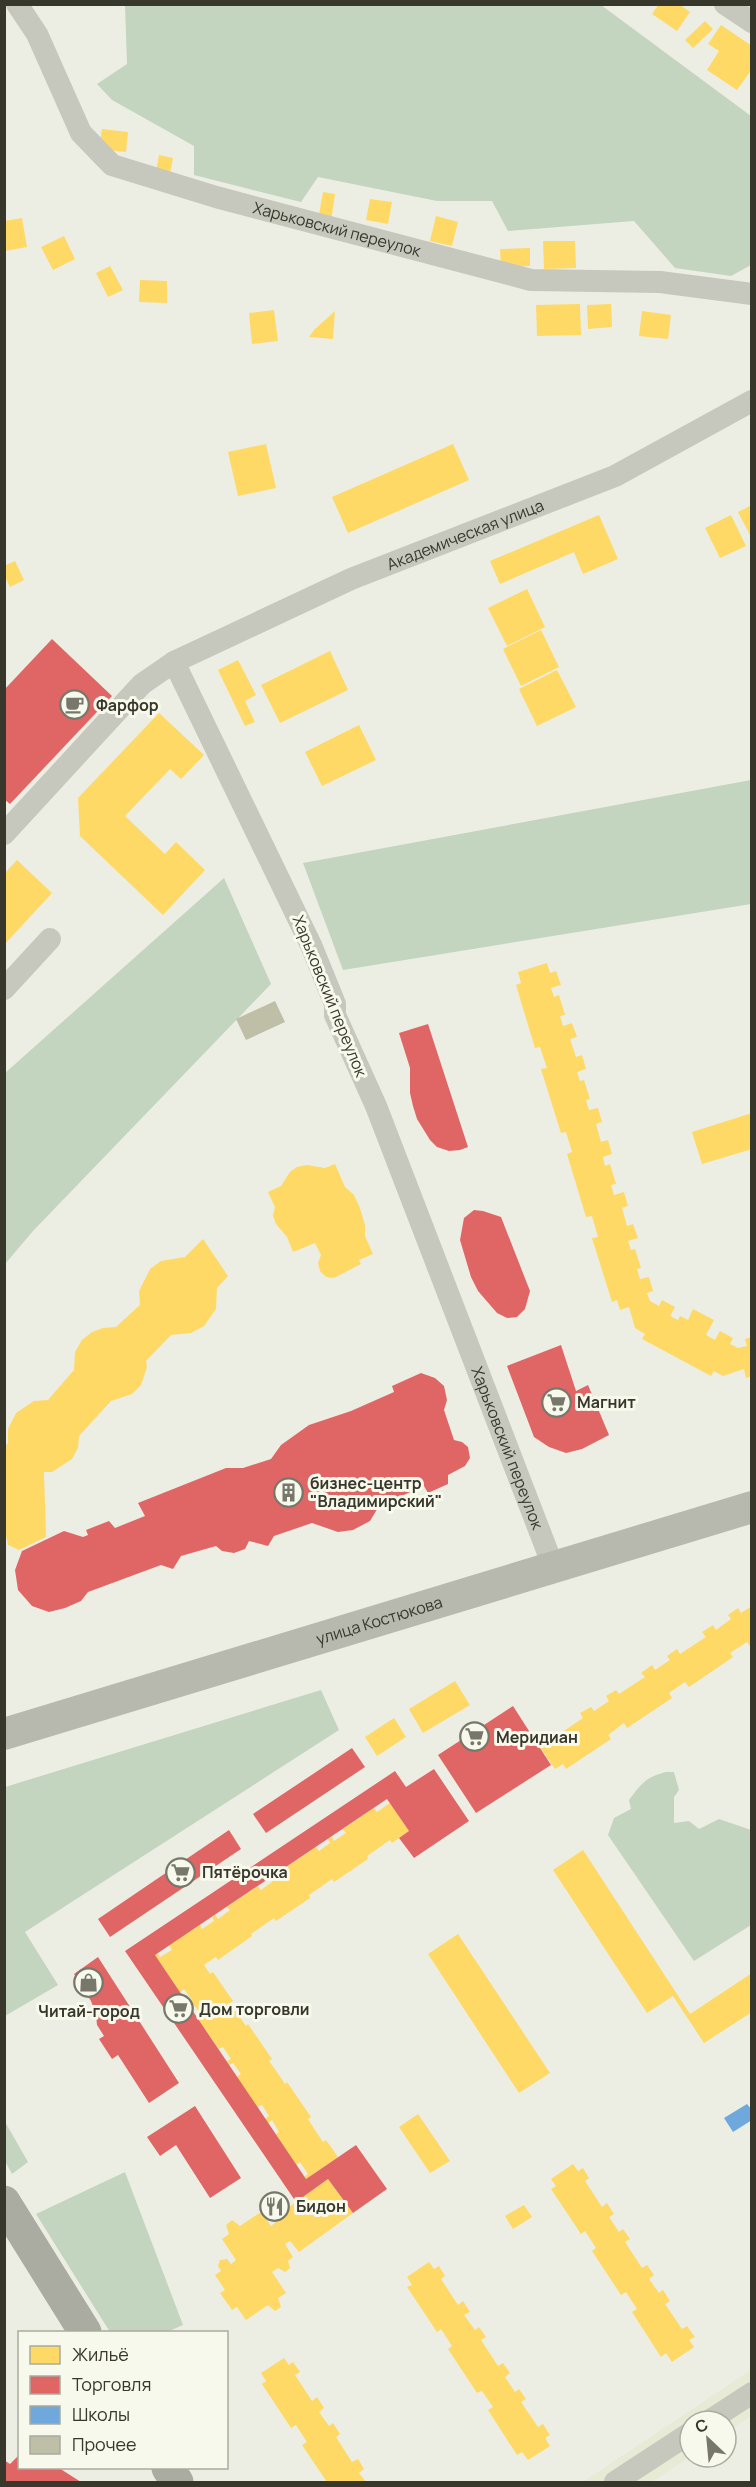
<svg xmlns="http://www.w3.org/2000/svg" width="756" height="2487" font-family="Manrope,sans-serif">
<rect width="100%" height="100%" fill="#eceee4"/>
<g fill="#c3d5bf">
<path d="M125 5H601L751 116V265L731 276 675 268 634 221 508 231 492 201H437L318 177 301 202 194 175V146L112 100 97 84 127 64Z"/>
<path d="M751 780V904L343 970 303 863Z"/>
<path d="M224 878 271 984 33 1231 5 1264V1073Z"/>
<path d="M321 1690 339 1730 25 1932 58 1985 5 2016V1787Z"/>
<path d="M666 1772H674L679 1790 674 1797V1823L689 1821 699 1829 719 1819 751 1830V1925L694 1961 608 1835 614 1818 631 1809 629 1800C641 1784 646 1777 666 1772Z"/>
<path d="M4 2120 28 2162 12 2174 5 2161Z"/>
<path d="M125 2172 183 2325 167 2332H110L36 2214Z"/>
</g>
<path fill="#e7ebd5" d="M751 2370V2416L726 2433V2421H690V2457L652 2482H583Z"/>
<g fill="#ffd966">
<path d="M659 4H679L690 12 677 31 652 14Z"/>
<path d="M705 21 713 29 693 48 685 40Z"/>
<path d="M721 25 752 46V69L737 90 707 70 719 51 708 44Z"/>
<path d="M102 129 128 132 126 152 99 149Z"/>
<path d="M159 155 173 158 169 179 155 177Z"/>
<path d="M323 192 335 194 331 222 318 220Z"/>
<path d="M370 199 392 202 388 224 366 220Z"/>
<path d="M436 216 458 222 452 246 430 241Z"/>
<path d="M22 218 27 247 5 251 4 221Z"/>
<path d="M64 236 75 259 53 270 41 247Z"/>
<path d="M543 241H575L576 268 544 269Z"/>
<path d="M530 248V266L501 267 500 249Z"/>
<path d="M110 266 123 290 108 297 96 273Z"/>
<path d="M140 280 167 281V303L139 302Z"/>
<path d="M580 304 581 335 537 336 536 305Z"/>
<path d="M611 304 612 327 588 329 587 305Z"/>
<path d="M274 310 278 341 252 344 249 313Z"/>
<path d="M335 311 333 339 309 337 314 330Z"/>
<path d="M642 311 671 315 668 339 639 336Z"/>
<path d="M266 444 276 488 238 496 228 452Z"/>
<path d="M453 444 469 480 348 533 332 497Z"/>
<path d="M752 505V539L738 512Z"/>
<path d="M599 515 618 559 583 574 574 552 500 584 490 561Z"/>
<path d="M731 515 746 546 720 558 705 528Z"/>
<path d="M15 561 24 580 10 587 4 575V566Z"/>
<path d="M527 589 545 627 507 646 488 608Z"/>
<path d="M541 630 559 667 521 686 503 649Z"/>
<path d="M330 651 348 690 280 723 261 685Z"/>
<path d="M238 660 256 695 245 701 255 722 245 726 218 670Z"/>
<path d="M557 670 576 707 537 726 519 689Z"/>
<path d="M159 713 204 755 181 779 170 769 125 816 165 854 176 842 205 870 163 915 80 836 78 798Z"/>
<path d="M359 725 376 760 322 786 305 752Z"/>
<path d="M17 860 52 893 4 945V874Z"/>
<path d="M547 963 550 973 556 971 561 985 551 988 554 997 559 995 565 1015 560 1016 563 1026 572 1023 577 1037 570 1039 576 1057 582 1055 586 1069 577 1072 580 1081 584 1080 590 1099 586 1100 589 1110 598 1108 602 1122 596 1124 601 1142 608 1140 612 1154 603 1157 605 1166 610 1164 616 1184 611 1185 614 1195 624 1192 628 1206 622 1208 627 1226 633 1224 638 1238 628 1241 631 1250 635 1249 641 1268 637 1269 640 1279 649 1277 653 1291 647 1293 650 1301 659 1306 662 1300 675 1307 670 1316 678 1320 680 1316 688 1320 693 1309 714 1320 706 1335 715 1340 720 1331 733 1338 730 1344 738 1348 747 1346 745 1339 752 1337V1376L746 1378 744 1369 723 1376 714 1371 711 1376 642 1339 645 1334 635 1328 629 1307 620 1310 617 1300 612 1302 592 1238 598 1237 592 1216 586 1217 567 1154 572 1152 566 1132 561 1133 541 1069 547 1068 540 1047 535 1048 516 985 521 983 518 972Z"/>
<path d="M752 1113V1149L702 1164 692 1132Z"/>
<path d="M335 1164 345 1187 354 1195 360 1208 365 1225V1236L373 1254 359 1260 361 1264 334 1278 326 1277 320 1271 318 1263 321 1255 315 1243 293 1252 287 1237 276 1224 273 1216 275 1207 268 1192 281 1186 290 1172 297 1167 307 1165 325 1168Z"/>
<path d="M203 1239 228 1276 217 1288 216 1309 204 1326 191 1333 171 1335 146 1361 147 1367 141 1385 132 1394 111 1401 79 1436 78 1448 72 1459 52 1472H44L46 1537 19 1550 8 1545 5 1531V1447L8 1443V1429L16 1413 34 1401 48 1400 74 1370 75 1352 82 1340 92 1332 103 1328 116 1327 140 1305 139 1291 150 1269 161 1261 185 1257Z"/>
<path d="M752 1606V1645L750 1646 747 1642 730 1653 733 1657 689 1687 685 1682 669 1693 672 1698 627 1728 624 1723 608 1735 611 1739 566 1769 563 1764 555 1769 540 1747 547 1742 545 1738 555 1731 558 1735 583 1718 580 1713 591 1707 594 1711 609 1701 606 1696 616 1690 619 1694 645 1677 641 1673 652 1665 655 1670 670 1660 667 1656 677 1649 680 1654 706 1637 702 1632 713 1625 716 1630 731 1619 728 1615 738 1608 741 1613Z"/>
<path d="M455 1681 470 1705 423 1733 409 1709Z"/>
<path d="M394 1718 406 1737 377 1756 365 1737Z"/>
<path d="M390 1803 409 1831 392 1843 390 1840 367 1856 368 1859 334 1882 332 1879 309 1895 310 1898 276 1921 274 1918 251 1934 252 1936 218 1960 216 1957 204 1965 210 1974 213 1972 233 2001 230 2003 246 2026 248 2024 272 2059 269 2061 277 2072 285 2084 287 2082 311 2117 308 2119 315 2130 323 2142 326 2140 338 2157 306 2179 304 2177 308 2174 300 2162 296 2165 276 2134 279 2132 272 2120 268 2123 265 2119 269 2116 262 2105 257 2107 237 2077 241 2074 233 2063 229 2065 227 2061 231 2059 223 2047 219 2049 198 2019 202 2016 194 2005 190 2007 188 2003 192 2000 184 1989 180 1992 155 1955 157 1953 160 1957 172 1950 169 1945 200 1925 202 1929 214 1921 212 1917 215 1915 218 1919 230 1910 227 1907 258 1886 261 1890 272 1882 269 1878 273 1876 276 1880 288 1872 285 1868 316 1847 319 1851 330 1843 328 1839 332 1837 334 1841 346 1833 343 1829 374 1808 377 1812Z"/>
<path d="M583 1850 690 2014 752 1973V2012L704 2043 673 1996 647 2013 553 1870Z"/>
<path d="M458 1934 550 2073 519 2093 428 1954Z"/>
<path d="M418 2114 450 2161 430 2173 399 2127Z"/>
<path d="M573 2164 578 2171 583 2168 589 2178 585 2181 602 2207 607 2203 614 2214 609 2217 619 2232 623 2229 630 2239 625 2242 642 2268 647 2265 654 2275 649 2279 659 2293 663 2290 670 2301 665 2304 682 2329 687 2326 695 2337 689 2340 694 2347 672 2362 666 2353 661 2357 632 2312 637 2309 626 2292 621 2295 592 2251 596 2248 585 2231 581 2234 551 2189 556 2186 551 2179Z"/>
<path d="M328 2179 353 2213 299 2252 290 2241 285 2244 293 2257 288 2261 290 2268 285 2272 278 2268 272 2272 286 2293 278 2298 281 2307 275 2311 268 2305 246 2320 237 2307 232 2310 220 2293 225 2290 215 2275 221 2271 218 2266 220 2260 227 2259 231 2264 236 2260 222 2239 229 2234 226 2225 232 2220 240 2226 261 2212 271 2226 276 2222 274 2218Z"/>
<path d="M524 2205 532 2217 513 2229 505 2216Z"/>
<path d="M429 2262 434 2269 439 2266 445 2276 441 2279 458 2305 463 2301 470 2312 464 2315 475 2330 479 2327 486 2337 481 2340 498 2366 503 2363 510 2373 505 2377 515 2392 519 2389 526 2399 521 2402 538 2427 543 2424 550 2435 545 2438 550 2446 528 2460 522 2452 517 2455 488 2410 493 2407 482 2391 477 2393 448 2349 452 2346 441 2329 437 2332 407 2287 412 2285 407 2277Z"/>
<path d="M284 2358 289 2365 293 2362 300 2372 295 2375 312 2401 317 2397 324 2408 319 2412 329 2426 333 2423 340 2434 336 2437 352 2462 358 2459 364 2469 359 2473 366 2482H327L302 2445 307 2442 296 2425 291 2428 262 2384 266 2381 261 2373Z"/>
</g>
<g fill="#e06666">
<path d="M52 639 112 696 10 804 4 799V690Z"/>
<path d="M428 1024 468 1147 460 1150 449 1151 437 1147 430 1140 417 1119 413 1106 410 1093V1068L399 1033Z"/>
<path d="M474 1210 483 1211 501 1217 530 1291 525 1309 517 1317 507 1318 497 1313 478 1291 471 1277 460 1240 464 1218Z"/>
<path d="M561 1345 576 1391 588 1385 609 1435 582 1449 566 1453 549 1447 534 1437 507 1366Z"/>
<path d="M421 1373 435 1378 444 1386 447 1400 444 1410 454 1440 462 1442 468 1447 470 1458 465 1466 448 1475V1484L428 1493 424 1486 379 1506 370 1521 353 1530 338 1532 312 1523 274 1536 268 1546 249 1541 245 1549 234 1553 222 1551 216 1546 181 1556 173 1569 161 1565 88 1592 81 1601 65 1608 49 1612 32 1606 18 1590 15 1570 22 1551 64 1531 83 1537 88 1535 86 1530 109 1521 115 1528 145 1516 138 1503 226 1468H243L271 1459 281 1445 309 1425 351 1411 394 1392 392 1386Z"/>
<path d="M513 1706 551 1765 476 1813 438 1755Z"/>
<path d="M352 1748 365 1767 266 1833 253 1814Z"/>
<path d="M434 1769 469 1821 414 1858 399 1838 409 1831 387 1799 155 1955 306 2179 356 2145 387 2189 353 2213 328 2179 296 2202 125 1951 395 1771 406 1787Z"/>
<path d="M229 1830 241 1849 110 1937 98 1919Z"/>
<path d="M98 1957 179 2083 149 2103 118 2055 112 2059 99 2039 104 2036 97 2025 96 2015 91 2001 74 1974Z"/>
<path d="M195 2106 241 2178 210 2198 176 2145 160 2156 147 2137Z"/>
<path d="M20 2454V2468H59L81 2482H4V2460L10 2464Z"/>
</g>
<path fill="#6fa8dc" d="M747 2104 752 2110V2120L733 2132 724 2118Z"/>
<path fill="#bfbea7" d="M275 1001 285 1022 246 1040 236 1019Z"/>
<g fill="none" stroke-linecap="round" stroke-linejoin="round">
<g stroke="#c6c7bd" stroke-width="22">
<path id="s1" d="M17 4 37 34 81 133 112 165 216 197 531 280 660 282 752 294"/>
<path d="M725 4 752 22"/>
<path id="s2" d="M174 662 351 579 615 476 752 401"/>
<path id="s3" d="M4 834 142 684 174 662 311 945 335 1004V1015L376 1106 553 1566"/>
<path d="M4 989 50 939"/>
<path d="M709 2421 752 2393"/>
<path d="M615 2482 690 2433"/>
</g>
<path stroke="#b7b8ae" stroke-width="32" id="s4" d="M4 1734 752 1507"/>
<g stroke="#abaca1" stroke-width="33">
<path d="M4 2202 85 2332"/>
<path d="M168 2468 177 2482"/>
</g>
</g>
<defs>
<symbol id="cafe-ring" viewBox="-11 -11 22 22"><circle r="9.5" fill="#f7f9ec" stroke="#77776c" stroke-width="1.5"/><path d="M-5.5-4.5H6V0H3Q3 3.5 0 3.5H-2.5Q-5.5 3.5-5.5 0ZM3-3.2v2h1.7v-2ZM-6 4.5H4V6H-6Z" fill="#77776c"/></symbol>
<symbol id="supermarket-ring" viewBox="-11 -11 22 22"><circle r="9.5" fill="#f7f9ec" stroke="#77776c" stroke-width="1.5"/><path d="M-6-5.5h2.5l.6 2H6L4.5 2H-2.5L-4.4-4H-6ZM-1.5 3.2a1.3 1.3 0 1 0 .1 0ZM3 3.2a1.3 1.3 0 1 0 .1 0Z" fill="#77776c"/></symbol>
<symbol id="building-ring" viewBox="-11 -11 22 22"><circle r="9.5" fill="#f7f9ec" stroke="#77776c" stroke-width="1.5"/><path d="M-4-6H4V6H1V3H-1V6H-4ZM-2.5-4.3h1.7v1.8h-1.7ZM.8-4.3h1.7v1.8H.8ZM-2.5-1h1.7V.8h-1.7ZM.8-1h1.7V.8H.8Z" fill="#77776c"/></symbol>
<symbol id="shop-ring" viewBox="-11 -11 22 22"><circle r="9.5" fill="#f7f9ec" stroke="#77776c" stroke-width="1.5"/><path d="M-5-2.5h2.3a2.7 3.5 0 0 1 5.4 0H5L5.5 6h-11ZM-1.5-2.5h3a1.5 2.3 0 0 0-3 0Z" fill="#77776c"/></symbol>
<symbol id="restaurant-ring" viewBox="-11 -11 22 22"><circle r="9.5" fill="#f7f9ec" stroke="#77776c" stroke-width="1.5"/><path d="M-5-6h1v4h1v-4h1v4h1v-4h1v5L-1.5 .5V6h-2V.5L-5-1ZM5-6V6H3V1.5H1.5Q1.5-4 5-6Z" fill="#77776c"/></symbol>
</defs>
<g fill-rule="evenodd">
<use href="#cafe-ring" x="58" y="688" width="33" height="33"/>
<use href="#supermarket-ring" x="540" y="1386" width="33" height="33"/>
<use href="#building-ring" x="272" y="1476" width="33" height="33"/>
<use href="#supermarket-ring" x="458" y="1720" width="33" height="33"/>
<use href="#supermarket-ring" x="164" y="1856" width="33" height="33"/>
<use href="#shop-ring" x="72" y="1966" width="33" height="33"/>
<use href="#supermarket-ring" x="162" y="1992" width="33" height="33"/>
<use href="#restaurant-ring" x="258" y="2190" width="33" height="33"/>
</g>
<g text-anchor="middle" dominant-baseline="central" stroke-width="6" stroke-linejoin="round" paint-order="stroke">
<g font-size="16" fill="#38372b" stroke="#f7f9ec">
<text stroke="none"><textPath href="#s1" startOffset="423">Харьковский переулок</textPath></text>
<text stroke="none"><textPath href="#s2" startOffset="318">Академическая улица</textPath></text>
<text transform="translate(330 996) rotate(68)">Харьковский переулок</text>
<text stroke="none"><textPath href="#s3" startOffset="1098">Харьковский переулок</textPath></text>
<text stroke="none"><textPath href="#s4" startOffset="392">улица Костюкова</textPath></text>
</g>
<g font-size="16" font-weight="bold" fill="#38372b" stroke="#f7f9ec" text-anchor="start">
<text x="96" y="705">Фарфор</text>
<text x="577" y="1402">Магнит</text>
<text x="310" y="1483">бизнес-центр<tspan x="310" dy="18">"Владимирский"</tspan></text>
<text x="496" y="1737">Меридиан</text>
<text x="202" y="1872">Пятёрочка</text>
<text x="199" y="2009">Дом торговли</text>
<text x="89" y="2011" text-anchor="middle">Читай-город</text>
<text x="296" y="2206">Бидон</text>
</g>
</g>
<rect width="756" height="2487" fill="none" stroke="#38372b" stroke-width="12"/>
<rect x="18" y="2331" width="210" height="138" fill="#f7f9ec" stroke="#abab9f" stroke-width="1.5"/>
<rect x="30" y="2346" width="30" height="18" fill="#ffd966" stroke="#abab9f" stroke-width="1.5"/>
<text x="72" y="2361" font-size="18" fill="#38372b">Жильё</text>
<rect x="30" y="2376" width="30" height="18" fill="#e06666" stroke="#abab9f" stroke-width="1.5"/>
<text x="72" y="2391" font-size="18" fill="#38372b">Торговля</text>
<rect x="30" y="2406" width="30" height="18" fill="#6fa8dc" stroke="#abab9f" stroke-width="1.5"/>
<text x="72" y="2421" font-size="18" fill="#38372b">Школы</text>
<rect x="30" y="2436" width="30" height="18" fill="#bfbea7" stroke="#abab9f" stroke-width="1.5"/>
<text x="72" y="2451" font-size="18" fill="#38372b">Прочее</text>
<g transform="translate(708 2439) rotate(334)"><circle r="28" fill="#f7f9ec" stroke="#abab9f" stroke-width="1.5"/>
<path d="M0-4.5L10 22L0 15L-10 22Z" fill="#77776c"/>
<text y="-9" font-size="16" font-weight="bold" text-anchor="middle" fill="#38372b">С</text>
</g>
</svg>
